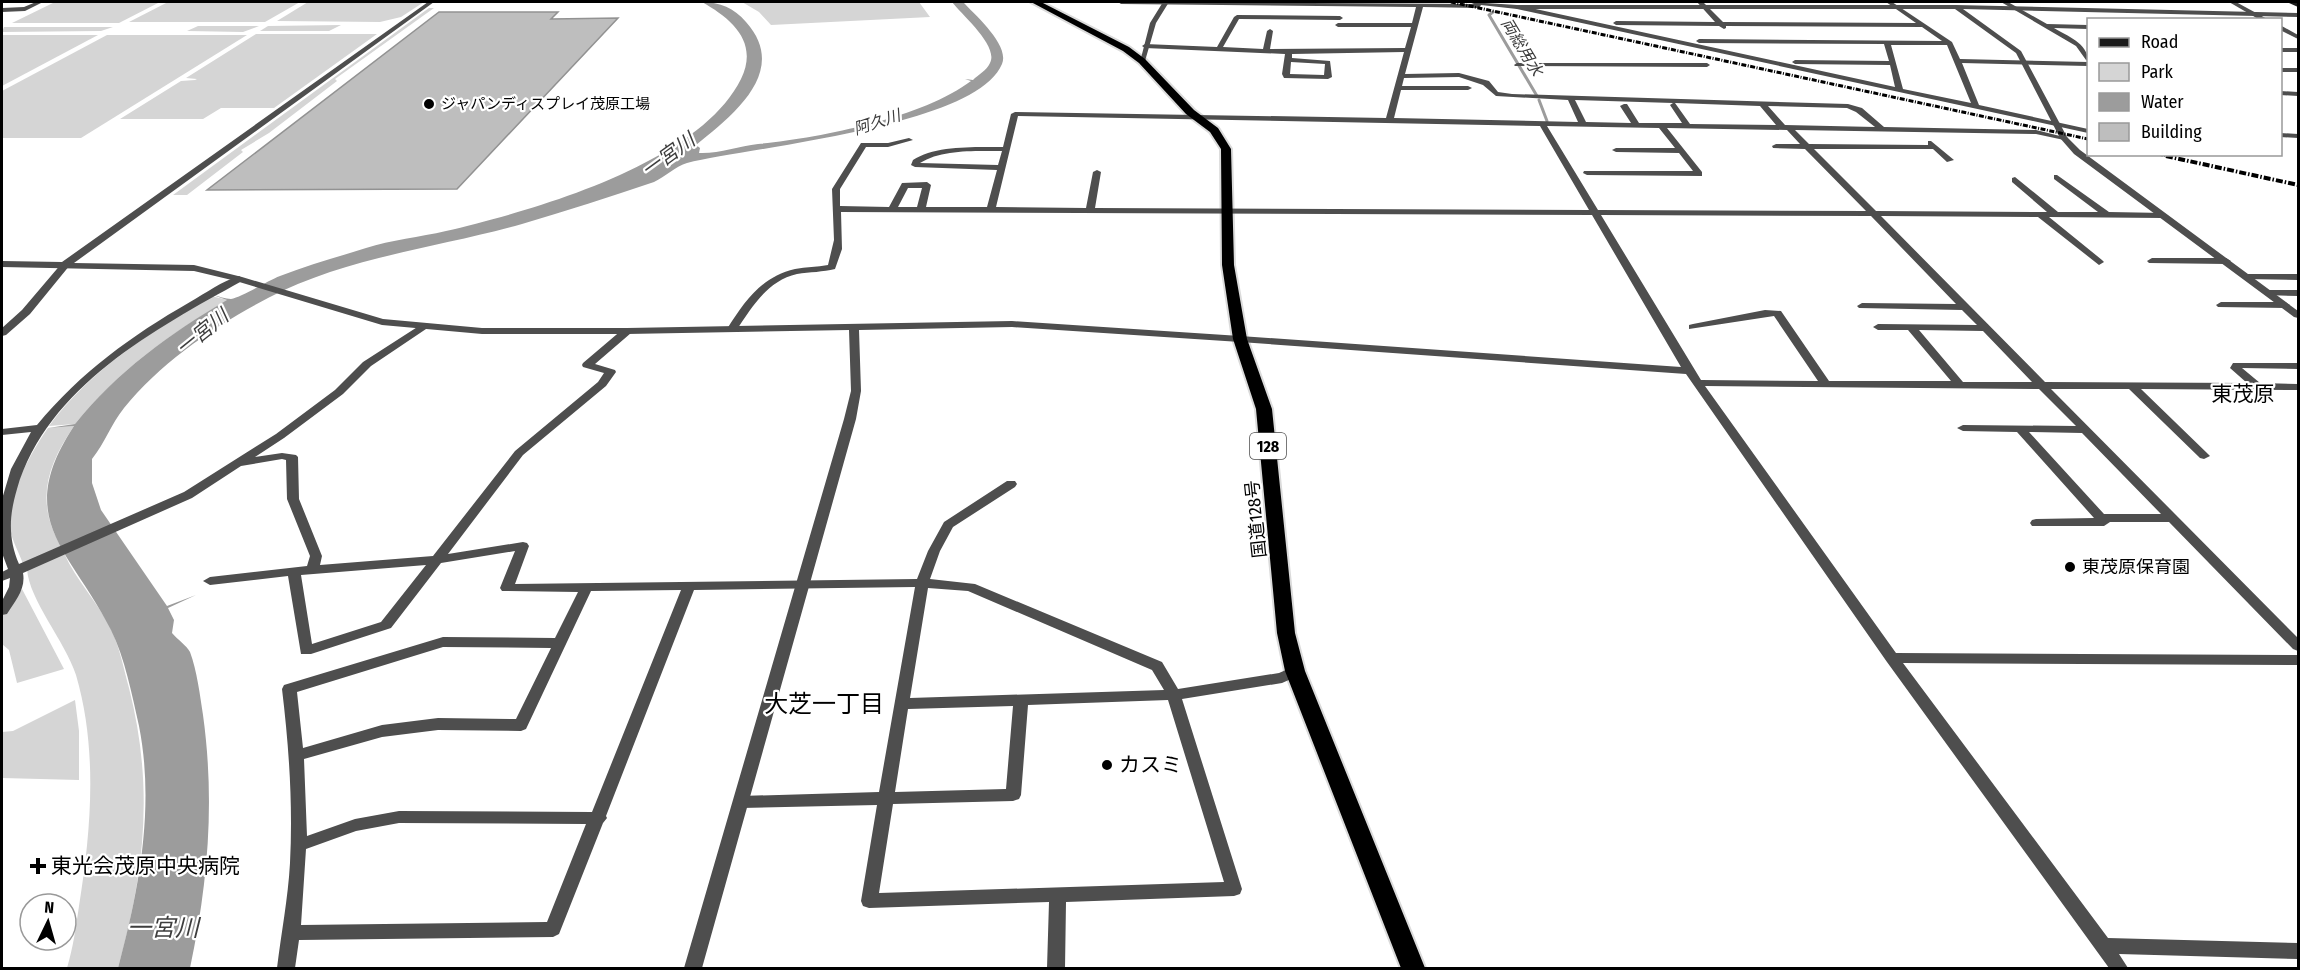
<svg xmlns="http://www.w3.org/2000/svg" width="2300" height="970" font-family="'Fira Sans Condensed','Noto Sans JP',sans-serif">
<rect width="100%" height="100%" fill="#fff"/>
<g fill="#d5d5d5">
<path d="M55 2H160L119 23H12Z"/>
<path d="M168 2H300L265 22H129Z"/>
<path d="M308 2H424L401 17 380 22 277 21Z"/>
<path d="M742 2H919L930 17 771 25 759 12Z"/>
<path d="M429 8H434L335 79 337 81 269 133 241 150 243 152 187 195H173Z"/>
<path d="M341 25 329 31H260L268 26Z"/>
<path d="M198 26H259L243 32 187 31Z"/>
<path d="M113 27 101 31 2 32 4 27Z"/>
<path d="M256 34H377L274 108H221L203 119H120L181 81 195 80 197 79 186 78Z"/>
<path d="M2 35H98L2 86Z"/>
<path d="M107 35H247L81 138H2V91Z"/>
<path d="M211 296 228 300C169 334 118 371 75 424L49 426C91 369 151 332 211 296Z"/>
<path d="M74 426C46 467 35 503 62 548L23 564C19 552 10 537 9 524 6 497 33 449 48 428Z"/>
<path d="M64 553C76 581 99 603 112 631 120 649 124 670 129 688 154 786 145 872 118 968H67C73 948 76 927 79 906 91 831 98 750 76 675 65 641 29 600 27 569Z"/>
<path d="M22 589 64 669 17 683 9 650 2 644V616Z"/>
<path d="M75 700 79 731V780L2 778V732L13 731Z"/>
</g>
<path fill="#9c9c9c" d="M702 2C720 2 734 8 746 22 790 71 733 115 696 145L700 148 699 153C718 154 739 146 758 144 819 138 922 118 971 81L965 79 973 80C978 75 987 70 990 63 999 46 962 15 952 2H963C975 15 1010 45 1002 64 976 127 750 147 687 163 676 166 665 177 654 182 610 197 566 211 522 224 438 248 346 257 268 298 216 325 161 362 124 408 111 424 105 443 92 459V483L101 510 167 606 196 595 168 608 174 620 172 633C177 639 187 646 190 652 197 671 200 695 203 715 215 802 208 883 190 968H118C139 890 155 807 139 726 132 695 125 658 111 630 71 550 12 520 74 426L48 428 75 424C118 371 169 334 227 300L213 295C218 296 226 299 231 299 242 297 267 281 280 276 308 265 338 257 366 248 391 240 420 237 446 231 532 211 699 164 741 79 759 42 732 19 702 2Z"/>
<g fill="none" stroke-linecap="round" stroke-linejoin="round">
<g stroke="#9c9c9c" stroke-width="3">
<path d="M1493 12 1489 15 1537 96"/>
<path d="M1539 100 1547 121"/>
</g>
</g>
<path fill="#bebebe" stroke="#929292" stroke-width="1.5" d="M439 12H558L551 19 618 18 457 189 207 190Z"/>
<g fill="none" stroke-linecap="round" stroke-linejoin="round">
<defs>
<path id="trunk" d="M1031 2H1041L1129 47 1145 59 1194 110 1218 128 1231 149 1234 265 1247 339 1272 409 1295 633 1305 671 1425 968H1401L1285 671 1277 633 1256 409 1233 339 1222 265 1221 149 1210 132 1186 114 1139 63 1123 51Z"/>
</defs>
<use href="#trunk" stroke="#dbdbdb" stroke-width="4"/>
<g fill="#4e4e4e" fill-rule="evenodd">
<path d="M36 2H43L25 11 2 12V8L24 7Z"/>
<path d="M1118 2 1474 4 1469 2 1517 5 1895 87 1890 65 1795 64 1792 62 1795 60 1889 61 1884 44 1699 43 1696 41 1699 39 1942 41 1922 27 1726 26V28L1724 29 1719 26 1616 25 1613 23 1616 21 1715 22 1697 2H1703L1723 22 1916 23 1886 2H1892L1952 42 1960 59 2088 62V66L1962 63 1979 105 2088 129V133L1517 9 1481 5 1479 8 1423 7 1405 74 1459 73 1489 81 1498 92 1512 94 1848 104 1862 108 1884 127 2036 130 2068 138 2064 140 2036 134 1795 130 1809 144 1928 145V141H1931L1954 160 1947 162 1933 149H1814L1876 211 2047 212 2012 182V178L2015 177 2058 212H2098L2054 179V175H2057L2109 212 2165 213V217L2162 218 2049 217 2102 260 2104 262 2099 265 2038 217 1881 216 2045 382 2247 383 2230 368 2233 363H2298V369L2242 368 2260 383 2298 384V390L2141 389 2208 454 2210 456 2204 459 2200 458 2129 389H2051L2298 638V651L2293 649 2169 522H2110L2104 526H2032L2030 523 2032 520 2036 519 2094 518 2017 432 1963 431 1957 428 1963 425 2076 426 2039 389 1705 386 1896 653 2298 655V665L1903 663 2108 938 2298 943V959L2119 954 2128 968H2109L1887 662 1686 374 1240 342 1235 339 1240 336 1681 367 1592 215 841 212 842 249 835 269C823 272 810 272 797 274 767 281 752 307 736 331H728L727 329C745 301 761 277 795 269 806 267 817 267 828 265L834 240 832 189 861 143H888L909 138 913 140 888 147H866L840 189V206L889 207 902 183 927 182 931 185 926 207H987L997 170 915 167 911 165 913 160C935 145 977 147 1003 147L1011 114 1015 112 1386 118 1404 52 1292 54V58L1330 61 1332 77 1328 79 1284 78 1282 74 1285 54 1145 48 1142 46 1145 44 1217 47 1234 17 1237 15 1340 16 1343 18 1340 20 1239 19 1223 47 1263 49 1267 31 1270 29 1273 31 1270 49 1405 48 1411 27H1338L1335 25 1338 23H1412L1416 7 1121 4ZM1891 45H1947L1971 103 1903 89ZM1291 62 1325 64 1324 75 1290 74ZM1459 77 1483 85 1496 96 1568 100 1578 122 1394 118 1401 90H1468L1472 88 1468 86H1402L1404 78ZM1575 100 1673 103 1670 105 1682 123H1639L1627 104H1624L1620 106 1631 123 1586 122ZM1675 103 1760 106 1776 125 1690 124ZM1768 106 1847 108 1856 112 1875 127 1785 125ZM1018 116 1540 126 1589 210 1095 208 1101 172 1097 170 1093 172 1086 208 996 207ZM1547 126 1659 128 1675 148H1616L1612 150 1616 152 1679 153 1693 171H1584L1583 173 1587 175 1702 176V172L1667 128 1787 130 1800 144H1776L1772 146 1773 148 1805 149 1866 211 1598 210ZM1002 151 998 165 920 163C942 149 976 151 1002 151ZM908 188H922L917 207H898ZM1601 215 1871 216 1956 304 1862 303 1857 306 1859 308 1962 310 1977 325 1878 324 1873 327 1878 330H1908L1951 381H1829L1781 311 1765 310 1693 324 1689 325V329L1774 316 1818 381 1701 380ZM1919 330 1983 331 2032 382H1963ZM2029 432 2082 433 2161 514H2104Z"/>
<path d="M2001 2H2008L2047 24 2088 25V29L2054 28C2067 36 2088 43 2088 61L2086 60 2076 46Z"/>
<path d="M2229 2H2236L2269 20H2260Z"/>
<path d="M2280 25 2298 35V39L2280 30Z"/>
<rect x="2280" y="48" width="18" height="4"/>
<path d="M1517 63H1707L1710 65 1707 67 1515 66 1514 65Z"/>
<rect x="2280" y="68" width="18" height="4"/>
<path d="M2280 91 2298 92V96L2280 95Z"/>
<path d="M2280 133 2298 134V138L2280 137Z"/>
<path d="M2152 258H2226L2231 261 2226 264 2149 263 2147 261Z"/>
<path d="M65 262 70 265 30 314 6 335 2 336V328L22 310 62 263Z"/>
<path d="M2247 274H2298V280L2244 279V275Z"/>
<path d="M239 276 244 279 242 281C155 329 47 387 17 489 9 516 8 538 19 564L184 492 276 434 335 390 363 362 422 324 427 327 426 329 371 366 343 394 284 438 255 457 282 453 296 455 298 457 299 499 322 556 320 565 433 556 515 451 598 382 604 373 583 367 582 365 583 363 623 329H631V333L595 364 615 370 616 372 606 386 523 455 448 554 523 542 527 543 529 546 515 584 917 579 928 551 944 522 1007 481H1015L1017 484 1015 487 953 527 940 551 930 579 975 584 1162 662 1178 689 1279 673 1295 666 1300 667 1302 671 1300 675 1282 683 1182 699 1242 889 1240 894 1234 896 1066 902 1065 968H1047L1049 902 869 908 863 906 861 901 877 805 741 808 735 806 733 802 735 798 741 796 879 792 915 587 694 590 606 816 607 818 603 823 559 934 553 937 299 940 295 968H277C281 934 288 899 290 863 293 805 289 747 282 689L284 685 443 637 555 638 578 592 502 591 500 588 515 551 441 563 391 628 311 654H301L288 576 210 585 203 581 210 577 307 566 310 556 287 499 286 460 282 459 241 466 192 498 23 573C26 589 15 601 7 614L2 615V601L9 587 10 578 2 581V572L8 569 2 553V499L11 469 31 432 2 435V429L37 425C81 372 131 336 190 302 206 293 222 281 239 276ZM426 565 381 622 312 644 301 575ZM928 588 968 591 1152 670 1164 690 910 698ZM681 590 592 812 399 811 355 819 307 836 304 759 382 737 438 730 521 731 526 729 591 591ZM443 647 551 648 516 719 438 718 382 725 303 748 297 692ZM1168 700 1224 882 879 893 893 804 1013 801 1019 799 1021 795 1028 705ZM1013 706 1006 789 895 792 908 709ZM399 823 586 824 547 922 301 925 306 849 356 831Z"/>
<path d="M2268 290H2298V296L2265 295V291Z"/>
<path d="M2221 302H2285L2290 305 2285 308 2218 307 2216 305Z"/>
</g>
<g fill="#4e4e4e" fill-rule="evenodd">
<path d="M428 2H434L74 263 194 265 242 277 383 319 482 328H627L1012 321 1240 336 1245 339 1240 342 1012 327 859 330 861 391 856 419 702 968H684L844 419 851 391 849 330 627 334H482L382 325 236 281 194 271 2 267V261L62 262Z"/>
<path d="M1163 2H1169L1156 23 1145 61 1140 62 1150 23Z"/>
<path d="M1956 5 2298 13V17L1963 9 2021 51 2067 137 2080 150 2298 311V318L2294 317 2074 154 2060 138 2016 53 1955 9H1517L1514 7 1517 5Z"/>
</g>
<path fill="#1b1b1b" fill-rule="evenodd" d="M2288 2 2298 3V7L2289 3Z"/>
<use href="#trunk" fill="#000" fill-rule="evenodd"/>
<g stroke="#000" stroke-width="3" stroke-dasharray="5 1.5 1 1.5" stroke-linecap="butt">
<path d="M1451 2 2088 139"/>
<path d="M2158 154 2173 157"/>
</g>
<path stroke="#000" stroke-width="4" stroke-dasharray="7 2 1.5 2" stroke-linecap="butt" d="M2166 156 2298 185"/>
</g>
<g fill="#000" stroke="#fff" stroke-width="2">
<circle cx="429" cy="104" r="6"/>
<circle cx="2070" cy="567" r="6"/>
<circle cx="1107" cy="765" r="6"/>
<path d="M35 857h6v6h6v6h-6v6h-6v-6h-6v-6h6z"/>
</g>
<g text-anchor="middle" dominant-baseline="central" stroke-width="4.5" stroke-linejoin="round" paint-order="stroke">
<g font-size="15" fill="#000" stroke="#fff" text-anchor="start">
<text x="441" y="104">ジャパンディスプレイ茂原工場</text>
</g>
<g font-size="16" font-style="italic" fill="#3d3d3d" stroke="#fff">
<text transform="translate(1522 47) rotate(59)">両総用水</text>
<text transform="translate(877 122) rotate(-18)">阿久川</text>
</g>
<rect fill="#fff" stroke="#4c4c4c" stroke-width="1.5" x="1250" y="433" width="36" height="26" rx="4.5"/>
<g font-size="16" font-weight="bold" fill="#000">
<text x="1268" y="446">128</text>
</g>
<g font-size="18" fill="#000" stroke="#fff">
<text transform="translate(1256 519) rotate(-96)">国道128号</text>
</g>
<g font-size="18" fill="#000" stroke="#fff" text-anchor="start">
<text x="2082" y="567">東茂原保育園</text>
</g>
<g font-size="20" font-style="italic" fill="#3d3d3d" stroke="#fff">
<text transform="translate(668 155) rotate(-36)">一宮川</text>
<text transform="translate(202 332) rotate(-39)">一宮川</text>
</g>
<g font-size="21" fill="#000" stroke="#fff">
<text x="2243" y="394">東茂原</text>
</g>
<g font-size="21" fill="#000" stroke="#fff" text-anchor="start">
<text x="1119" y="765">カスミ</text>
<text x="51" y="866">東光会茂原中央病院</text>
</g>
<g font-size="24" fill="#000" stroke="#fff">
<text x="824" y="704">大芝一丁目</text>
</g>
<g font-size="24" font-style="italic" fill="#3d3d3d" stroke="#fff">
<text x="163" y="928">一宮川</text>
</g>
</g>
<rect width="2300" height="970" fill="none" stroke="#000000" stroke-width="6"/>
<rect x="2087" y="18" width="195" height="138" fill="#ffffff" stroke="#999999" stroke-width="1.5"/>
<rect x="2099" y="38" width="30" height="9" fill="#1b1b1b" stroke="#999999" stroke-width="1.5"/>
<text x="2141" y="48" font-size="18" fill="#000000">Road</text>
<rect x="2099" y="63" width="30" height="18" fill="#d5d5d5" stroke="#999999" stroke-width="1.5"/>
<text x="2141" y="78" font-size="18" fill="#000000">Park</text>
<rect x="2099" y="93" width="30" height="18" fill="#9c9c9c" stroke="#999999" stroke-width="1.5"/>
<text x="2141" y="108" font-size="18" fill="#000000">Water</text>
<rect x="2099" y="123" width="30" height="18" fill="#bebebe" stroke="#999999" stroke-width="1.5"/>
<text x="2141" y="138" font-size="18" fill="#000000">Building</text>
<g transform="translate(48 922) rotate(5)"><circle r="28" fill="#ffffff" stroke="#999999" stroke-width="1.5"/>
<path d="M0-4.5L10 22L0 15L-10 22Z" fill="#000000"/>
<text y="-9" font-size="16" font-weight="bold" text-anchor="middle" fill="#000000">N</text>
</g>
</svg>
